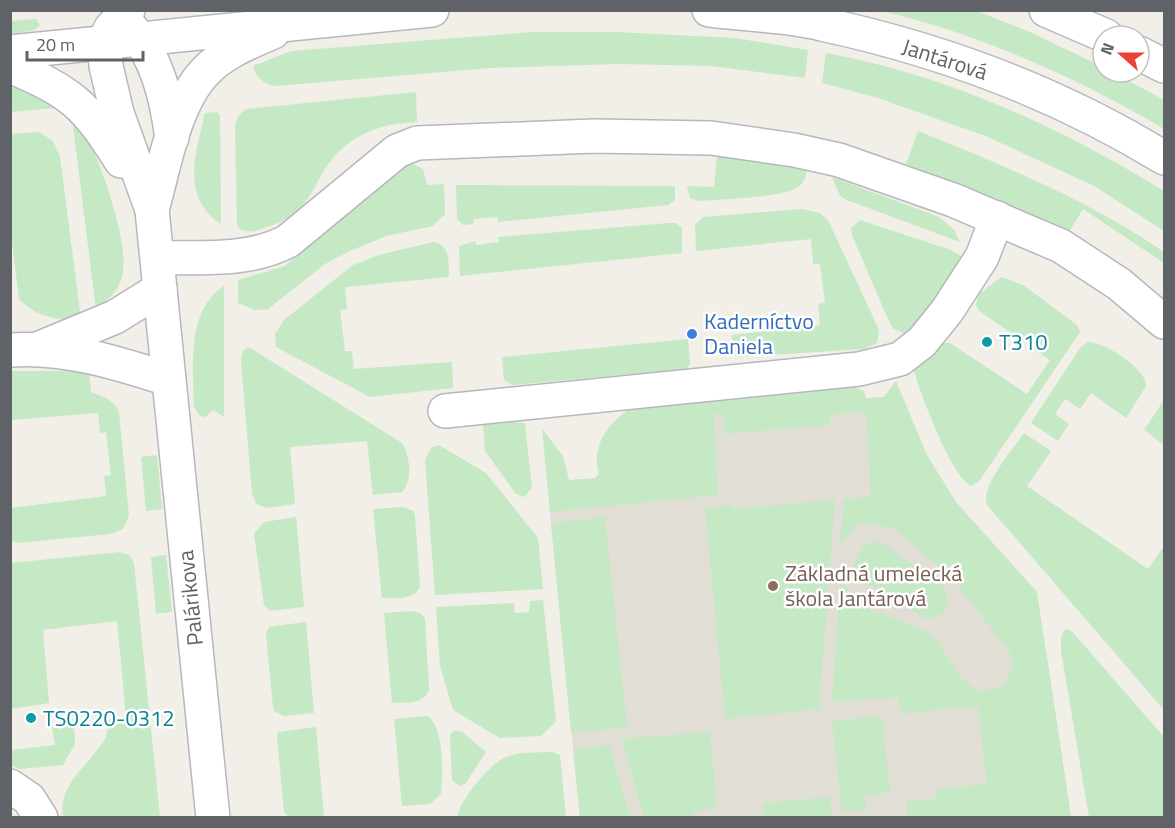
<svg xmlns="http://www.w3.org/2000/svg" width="1175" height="828" font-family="'Titillium Web',sans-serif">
<rect width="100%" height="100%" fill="#f1efe8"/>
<path fill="#e1ded6" d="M866 398 1046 650 1071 817H580L548 492 583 491 649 420Z"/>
<g fill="#c5e8c5">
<path d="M882 11H977L1032 33 1103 67V72H1112L1164 100V129C1078 78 980 34 882 11Z"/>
<path d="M36 19 40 25 35 30 11 34V21Z"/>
<path d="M532 32H618L734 38 808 50 805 78 711 66 618 64 489 68 276 86C263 83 257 79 253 66L291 51Z"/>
<path d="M826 53C947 75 1060 127 1164 191V231L1094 186 988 137 878 98 822 83Z"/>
<path d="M10 84 66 107 11 112Z"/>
<path d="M416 92 417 122C388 124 368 128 344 147 310 175 318 213 267 227 257 230 249 234 240 229L237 225 235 124 239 115 246 109Z"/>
<path d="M217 112 220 116 221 224C180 196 196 153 205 113Z"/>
<path d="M82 125C98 157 131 242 122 277 118 292 107 300 96 310L73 126Z"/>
<path d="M918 131C1003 165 1088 200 1164 252V263L1083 209 1068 234 981 193 906 164Z"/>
<path d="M39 132 53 141 60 157 81 319C56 321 37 317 19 299L10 226V134Z"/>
<path d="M729 155 807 170C805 177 804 183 798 187 783 198 721 199 699 201L690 198 687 186 714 187 717 156Z"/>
<path d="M413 164 423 169 427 185 444 184 445 214 433 226 386 236 350 251 325 264 268 309 255 310 238 303V280L285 266 347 210 406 166Z"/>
<path d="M832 177 939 217 954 230 960 242 847 200 840 196Z"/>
<path d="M456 185 675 186V200L668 205 498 222V217L474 219 473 224 463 225 457 219Z"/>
<path d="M802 209 820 213 828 220 879 330 877 343 864 349 738 357 733 355 732 335 820 325 818 304 825 303 820 264H813L811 239 696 251 695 225 703 217Z"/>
<path d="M860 220 951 250 961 256 966 263 913 328 904 333 893 329 887 317 852 235 851 228Z"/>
<path d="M669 223H676L682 228V253L460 276 459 246 475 241 476 245 499 242 498 237Z"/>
<path d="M433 242C451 244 448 263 449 277L345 287 347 309 340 310 345 351H352L354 369 452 362 453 388 370 397 276 347 275 334 284 320 353 265 379 255Z"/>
<path d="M1001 277 1023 285 1077 325 1080 332 980 480 972 486C952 480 919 389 913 368L941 343H950L1027 394 1050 360 978 310 976 305 979 294Z"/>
<path d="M224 286V417L213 410 205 417 200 416 194 407C194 368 185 312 224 286Z"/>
<path d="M688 339 690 364 686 369 513 385 504 380 502 357Z"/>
<path d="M1088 342C1103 341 1148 370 1146 386L1126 418 1091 393 1080 409 1065 399 1055 414 1069 424 1058 441 1031 423 1080 348Z"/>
<path d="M249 347 402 443C410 456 413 480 402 492L373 495 367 441 290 447 295 504 266 508 256 504 252 494 241 360 243 351Z"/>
<path d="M11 371H89L91 392C103 397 113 399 119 412L129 516 123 529 110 534 17 543 11 541 10 508 106 496 104 476 111 475 106 432 100 433 98 413 11 420Z"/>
<path d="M896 381 927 455 956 502 1037 592 1071 817H907L906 802 935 799 938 789 987 784 978 706 900 714 898 697 832 702 840 582 872 610 920 628 939 642 959 676 978 692 1004 686 1013 665 1011 654 955 582 912 544 892 528 859 522 840 545 844 499 871 497 866 412 830 415V425L725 434 723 414H714L718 495 550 512 542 429 563 456 569 480 596 478 599 474C591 447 607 425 628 410L851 386 864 391 866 398 884 397Z"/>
<path d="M1164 400V445L1144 430Z"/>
<path d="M510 422 525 423 532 488 524 497 516 494 485 451 483 425Z"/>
<path d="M1024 433 1051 451 1027 486 1148 569 1164 546V710L987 505C980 486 1013 449 1024 433Z"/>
<path d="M439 445 486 473 538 538 543 589 435 595 425 460 431 448Z"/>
<path d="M157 455 162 509 146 511 141 457Z"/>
<path d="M835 500 819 709 725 719 705 508 732 505V509Z"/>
<path d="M403 507 414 511 415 516 420 587C413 601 396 598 382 598L373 509Z"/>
<path d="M296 517 304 607 270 611 264 605 254 534 264 522Z"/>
<path d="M605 517 627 727 571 733 551 523Z"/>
<path d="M875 541 883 544 945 588 948 605 944 613 927 619 862 581 854 565C858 552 862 546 875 541Z"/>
<path d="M120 552 129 555 134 563 160 817H63C57 783 92 764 106 737 108 732 108 724 109 719L126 716 117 621 43 630 49 703 11 709V563Z"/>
<path d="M166 555 172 612 156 614 151 557Z"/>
<path d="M543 600 556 721 541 736 500 738 453 710 440 666 436 607 514 603 515 613 529 612 530 601Z"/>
<path d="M412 611 420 613 425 618 429 690C423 705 406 702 392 703L384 613Z"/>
<path d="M306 622 314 713 284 716 274 711 273 707 266 634 269 627 274 626Z"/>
<path d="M1065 629 1070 630 1076 636 1164 737V817H1089L1061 651V638Z"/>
<path d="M427 716C444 725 443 775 441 794L430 804 402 806 394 719Z"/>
<path d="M882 716 890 792 865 796 866 809 842 811 832 721Z"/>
<path d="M74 724 75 744 63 765 20 769 11 765V750L55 745 52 727Z"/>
<path d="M316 727 324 816 289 817 284 812 277 736 278 732Z"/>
<path d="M455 730 462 732 486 752 465 784 460 786 452 780 450 734Z"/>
<path d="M710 732 717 808 694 811V817H644L622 739Z"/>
<path d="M609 745 630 817H580L573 749Z"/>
<path d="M552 752 560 755 566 817H458C458 802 488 767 502 759 516 751 537 753 552 752Z"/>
<path d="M830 797 832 817H745L764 815 763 803Z"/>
</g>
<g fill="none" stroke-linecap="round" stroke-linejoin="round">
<defs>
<g id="minor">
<path d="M128 10 111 28 104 42 106 66 117 113 152 210 213 818"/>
<path d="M709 10C746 15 786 15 822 24 942 50 1060 94 1164 158"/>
<path d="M1046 10 1106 36"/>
<path d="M127 23C157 56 166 95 172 138"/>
<path d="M10 52 432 10"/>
<path d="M1139 53 1164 66"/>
<path d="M10 66C73 93 85 104 121 161"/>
<path d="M152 210C164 168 174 104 205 72 222 53 250 42 273 32"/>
<path d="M158 258C200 257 249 262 288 241L397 151 417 143 594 136 711 138 794 150 839 160 953 200 1061 246 1119 284 1164 322"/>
<path d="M40 348 115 317 160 289"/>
<path d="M10 350C64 346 117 363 168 379"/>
<path d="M445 411 859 369 900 359 922 342 947 311 982 257 997 218"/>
<path d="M10 786 29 799 41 818"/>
</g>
</defs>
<use href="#minor" stroke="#b5b8bc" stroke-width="36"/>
<use href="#minor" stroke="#fff" stroke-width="33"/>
</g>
<circle fill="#3f7fe0" stroke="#fff" stroke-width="2" cx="692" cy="334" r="6"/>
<g fill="#0f9aa8" stroke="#fff" stroke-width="2">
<circle cx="987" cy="342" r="6"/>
<circle cx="31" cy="718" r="6"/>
</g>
<circle fill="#8d6e63" stroke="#fff" stroke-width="2" cx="773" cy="586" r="6"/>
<g text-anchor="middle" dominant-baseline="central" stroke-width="5" stroke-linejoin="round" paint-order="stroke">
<g font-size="22" fill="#5f6368" stroke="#fff">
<text transform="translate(945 59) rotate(18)">Jantárová</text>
<text transform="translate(190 598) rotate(-96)">Palárikova</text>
</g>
<g font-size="22" fill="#366cbe" stroke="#fff" text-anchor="start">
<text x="704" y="321">Kaderníctvo<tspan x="704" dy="25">Daniela</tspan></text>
</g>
<g font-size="22" fill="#0d838f" stroke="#fff" text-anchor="start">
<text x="999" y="342">T310</text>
<text x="43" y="718">TS0220-0312</text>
</g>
<g font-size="22" fill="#785e54" stroke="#fff" text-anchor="start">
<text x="785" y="573">Základná umelecká<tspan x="785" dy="25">škola Jantárová</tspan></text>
</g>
</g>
<rect width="1175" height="828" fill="none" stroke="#5f6368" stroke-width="24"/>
<g transform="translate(1121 54) rotate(291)"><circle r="28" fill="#ffffff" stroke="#bfc1c3" stroke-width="1.5"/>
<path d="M0-4.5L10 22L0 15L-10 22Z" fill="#ea4335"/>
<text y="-9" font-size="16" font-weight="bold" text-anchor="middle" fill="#5f6368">N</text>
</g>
<path d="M27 51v9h116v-9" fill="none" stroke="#5f6368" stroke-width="3"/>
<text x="36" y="51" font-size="18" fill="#5f6368" stroke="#ffffff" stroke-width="4.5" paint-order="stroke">20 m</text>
</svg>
